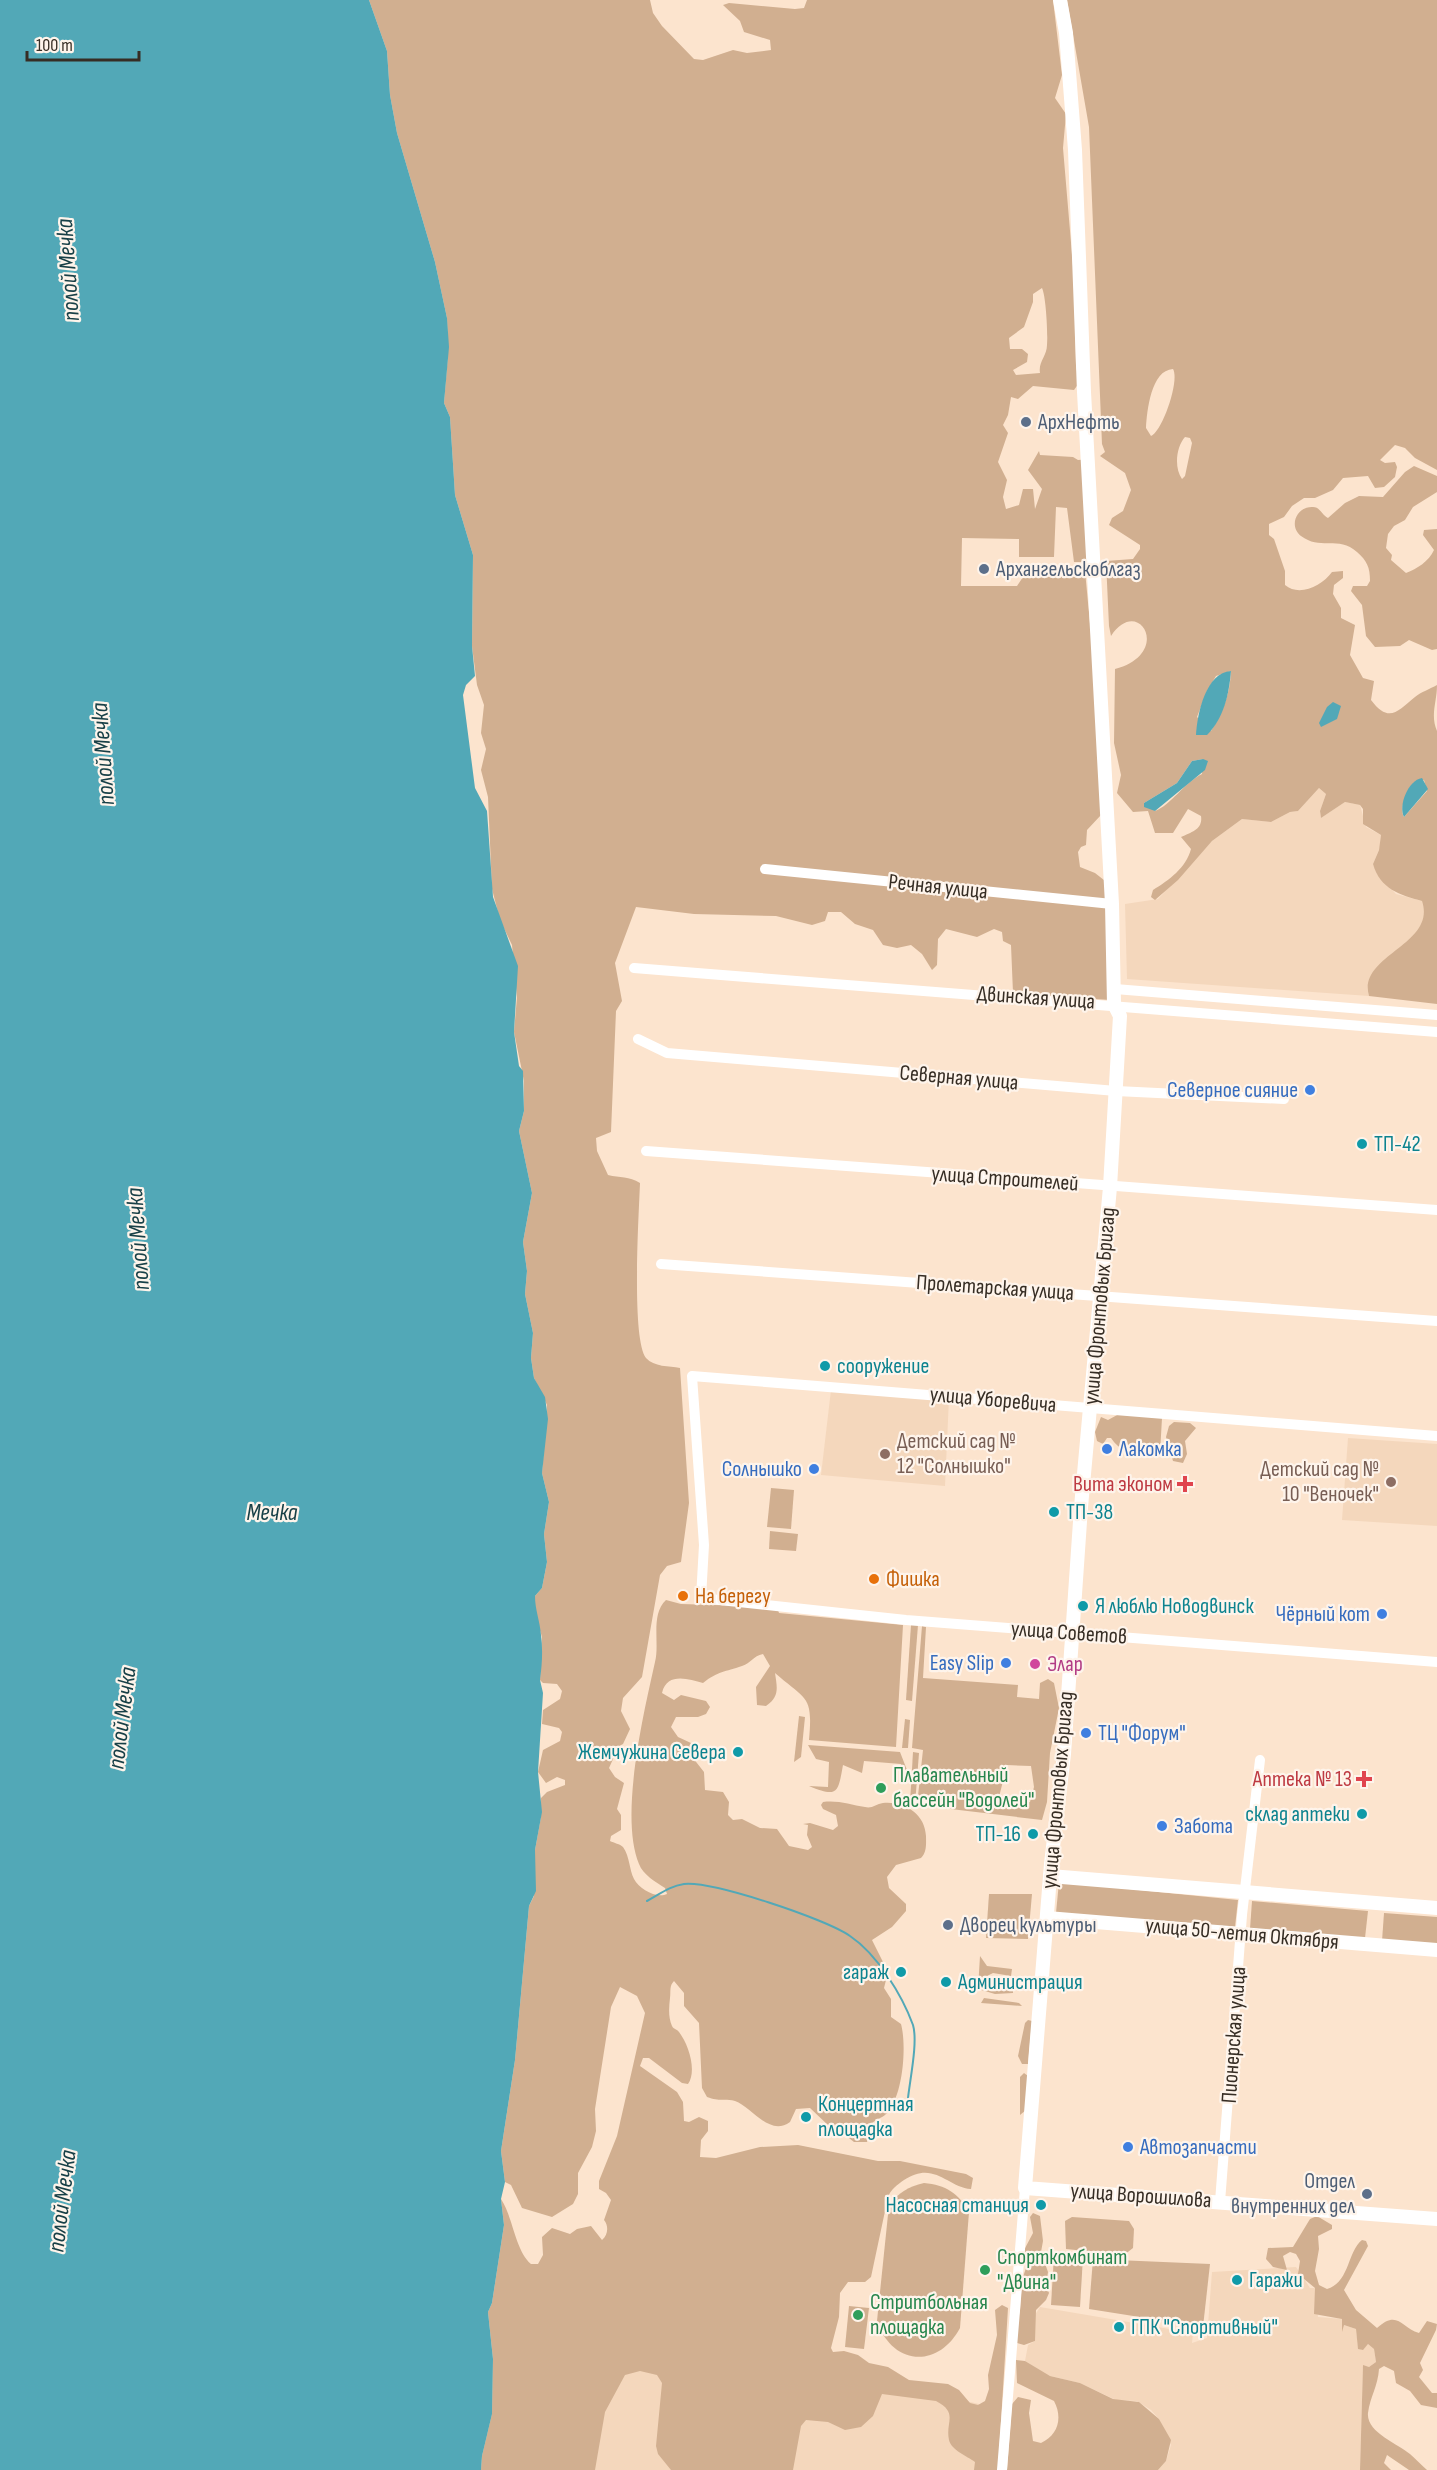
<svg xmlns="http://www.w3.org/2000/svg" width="1437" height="2470" font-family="'Sofia Sans Condensed',sans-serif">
<rect width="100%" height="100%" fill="#fce4ce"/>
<g fill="#f4d7bc">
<path d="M1319 788 1326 794 1320 811 1321 818 1345 802 1360 805 1366 827 1381 835 1380 847 1373 864 1378 875 1396 894 1422 901 1432 918 1430 927 1421 938 1395 956 1374 975 1368 992 1369 996 1127 979 1125 904 1158 899 1212 841 1242 819 1271 822 1290 812 1298 811Z"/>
<path d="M831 1390 949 1398 945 1486 821 1475Z"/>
<path d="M1348 1438 1437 1444V1526L1342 1520Z"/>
<path d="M1296 2267 1310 2288H1315L1318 2317 1343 2319 1344 2325 1356 2329 1358 2347 1362 2350 1368 2344 1374 2349 1376 2362 1369 2367 1363 2366 1360 2470H1158L1166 2461 1171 2445 1159 2419 1151 2410 1137 2401 1116 2400 1080 2383 1046 2375 1025 2361 1028 2345 1035 2341V2315L1040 2307 1193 2333 1192 2343 1207 2338 1212 2272Z"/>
<path d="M493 2359 868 2379 988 2406 982 2470H481Z"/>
</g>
<g fill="#d1af90" fill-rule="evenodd">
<path d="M369 0H650L653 13 662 26 694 59 703 60 733 50 747 53 771 50 770 40 744 32 740 21 723 5 729 3 795 9 804 8 807 0H1053L1062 75 1055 98 1066 114 1063 148 1074 278 1076 366 1079 383 1074 390 1033 386 1018 399 1011 397 1008 415 1003 425 1008 433 998 462 1007 480 1003 497 1006 509 1019 505 1023 489H1033L1035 509 1042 489 1028 470 1039 451 1040 455 1073 457 1078 460 1092 459 1093 562H1074L1067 508 1056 507 1054 557H1019V539L962 538 961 586H1017L1025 574 1085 571 1107 802 1101 815 1087 830 1086 845 1081 847 1078 852 1080 867 1095 873 1109 884 1110 1000 1013 993 1011 945 1003 941 1002 932 994 929 977 937 946 929 938 939 937 965 932 970 922 954 911 945 897 948 883 945 873 930 855 924 841 912H828L825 921 812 925 776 916 694 914 636 907 615 963 622 1001 616 1011 611 1132 596 1138 597 1151 608 1175C620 1178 629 1176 640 1183 639 1213 631 1338 646 1358 654 1367 669 1366 680 1368L689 1503 681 1562 667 1566 660 1575 642 1677 623 1698 621 1711 630 1729 623 1744 612 1750 614 1757 609 1768 615 1777 624 1783 617 1809 621 1815V1830L611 1836 610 1841C614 1843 620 1844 623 1847 630 1857 629 1869 634 1879 639 1889 657 1899 667 1894L665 1888C656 1882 643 1875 639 1864 619 1816 644 1712 655 1662 660 1643 650 1615 666 1600L681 1604 777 1607 779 1613 903 1625 896 1747 809 1740C813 1695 807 1701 775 1673 777 1687 780 1697 766 1706L757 1705 756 1687 770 1666 763 1654C753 1656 751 1663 742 1666 725 1672 718 1671 703 1683 688 1679 667 1672 662 1693L674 1700 681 1695 706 1701 710 1707 706 1714 698 1717H676L671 1727 678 1737 691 1743 693 1758 704 1772 705 1790 723 1792 729 1802 728 1815 733 1820 742 1819 760 1828 777 1829 789 1846 808 1850 812 1847 807 1835 808 1825 803 1824 810 1823 833 1830 838 1826 836 1815 823 1809 821 1805 823 1802C838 1800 851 1805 865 1807 872 1809 876 1804 883 1803 905 1801 925 1814 926 1836 926 1844 927 1852 921 1858L896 1865 887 1877 889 1888 906 1904V1911L892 1927 872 1940 888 1972 884 1988 891 1999V2017L901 2024C907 2046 903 2098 886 2114 882 2118 875 2120 871 2124L867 2142H854L839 2130 829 2126 810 2108 796 2109 790 2122C769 2137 752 2107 735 2101 724 2098 720 2102 707 2097L702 2088 699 2023 684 2006V1993L674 1981C669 1986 671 1991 670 1998 669 2007 668 2017 672 2026 674 2030 676 2028 679 2032 689 2045 697 2071 688 2084L682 2083 649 2058H643L640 2066 677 2092 683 2102 684 2121 689 2122 699 2117 708 2121V2131L701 2140 700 2157 716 2158 760 2147 798 2145 878 2161H900L966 2174 973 2178 971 2189C947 2187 934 2160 904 2180 897 2185 891 2189 888 2197L871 2277 865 2282H848L840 2293 839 2317 831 2348 833 2352 844 2351 858 2355 869 2363 888 2367 909 2380 948 2384 959 2390 970 2403 978 2405 985 2401 989 2389 988 2375 997 2335 995 2310 1002 2305 1008 2308 998 2470H974L975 2462C967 2456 951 2450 949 2440 945 2422 959 2413 936 2401L882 2394 873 2416 861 2427 845 2430 828 2422 806 2420 801 2426 793 2470H671L658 2454 656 2446 662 2383 657 2375 640 2371 625 2375 605 2412 595 2470H481L482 2456 492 2414 493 2359 488 2312 492 2303 504 2225 501 2199C513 2217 515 2250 531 2264H538L543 2255 542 2237 552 2228 570 2234 577 2229 591 2226 602 2240C608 2235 609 2226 604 2220L611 2200 606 2193 599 2189V2181L617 2136 645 2013 637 1996 620 1987 611 2007 595 2109 596 2131 592 2147 578 2173V2194L573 2204 552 2217 522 2208 511 2185 505 2182 501 2151 515 2060 529 1906 534 1896 535 1850 541 1817V1798L547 1792 565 1785V1780L557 1777 546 1783 538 1772 543 1750 560 1741 562 1732 559 1728 542 1724 543 1710 560 1699 562 1691 557 1684 543 1683 540 1680 542 1637 535 1614V1596L542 1588 547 1562 544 1534 549 1502 542 1473 547 1405 534 1378 531 1358 533 1333 525 1294 527 1271 523 1242 532 1193 519 1131 524 1111V1081L514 1032 517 997 512 945 500 920 492 889 488 797 481 770 486 749 481 733 484 705 477 685 472 646 473 555 455 495 450 417 444 403 448 355 447 318 435 262 397 133 390 95 387 51ZM1042 288C1046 296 1048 334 1047 345 1047 356 1038 362 1040 373L1016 375 1013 370 1027 362 1028 354 1022 349H1010L1009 338 1024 327 1033 302V294Z"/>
<path d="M1067 0H1437V470L1415 458 1405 448 1395 445 1380 460 1385 463 1395 462 1397 467 1395 477 1384 487 1375 488 1368 476 1343 478 1333 490 1315 498H1304L1292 506 1284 517 1269 524V535L1274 539 1285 571V585C1299 597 1322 586 1332 572L1343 571V578L1334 585 1333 594 1341 608V618L1355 625 1350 655 1363 678 1374 681 1371 700C1389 724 1398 711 1415 697 1421 692 1430 689 1437 685 1437 702 1430 715 1437 731V1004L1369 996C1357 955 1437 945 1422 901 1400 895 1380 889 1373 864L1379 850 1381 835 1363 824V809L1360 805 1345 802 1321 818 1320 811 1326 794 1319 788 1298 811 1290 812 1271 822 1242 819 1212 841 1178 880 1155 900 1151 897 1153 890C1169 880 1186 868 1191 849L1181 837C1192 832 1203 829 1201 816L1188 809 1173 833H1155L1148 811 1133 812 1117 793 1121 775 1114 743 1115 669C1174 653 1138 594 1111 636L1109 626 1106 561 1133 559 1140 549V545L1109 525 1112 518 1123 511 1131 490 1125 473 1100 456 1105 452 1102 444 1089 127ZM1173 369C1180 381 1162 432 1151 436L1146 428C1147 411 1151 370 1173 369ZM1185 437 1190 438 1192 443 1185 476 1182 479C1174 468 1176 447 1185 437ZM1231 671C1230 694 1223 712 1211 731L1197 717 1207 691 1216 676ZM1203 759 1202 774C1184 783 1171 805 1155 811L1144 803 1177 783 1192 761ZM1424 780 1427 791 1404 817C1399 808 1406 796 1410 787Z"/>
<path d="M1414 466 1437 476V492L1413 507 1405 520 1394 526 1388 534 1386 548 1392 555 1391 560 1406 573C1417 569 1429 561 1434 550L1423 535 1424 530 1437 529V649L1432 650 1409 640 1400 646 1375 647 1366 636 1362 605 1351 591 1353 586H1367L1370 581C1370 567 1367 561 1357 552 1338 535 1321 551 1301 536 1288 526 1297 506 1313 507 1320 507 1322 515 1328 518L1345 503 1359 496 1383 497 1405 472Z"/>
<path d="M1119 1414 1162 1418 1160 1453C1141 1457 1122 1455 1111 1438H1107L1103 1444 1097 1441 1095 1432 1101 1417 1108 1420Z"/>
<path d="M1174 1422 1190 1423 1196 1428 1185 1441 1187 1454 1183 1463 1173 1461 1166 1437 1169 1426Z"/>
<path d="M771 1488 794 1490 791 1529 767 1527Z"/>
<path d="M770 1531 798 1534 796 1551 769 1549Z"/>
<path d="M911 1625H918L912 1701 906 1700Z"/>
<path d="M922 1626 926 1627 923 1678 1018 1685 1017 1697 1039 1699 1040 1683 1048 1679 1054 1683 1059 1708 1050 1753 1047 1802 1042 1820 917 1805 923 1750 912 1748ZM1007 1765 1031 1766 1034 1787 1030 1802C1019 1802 1008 1809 997 1805Z"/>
<path d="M799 1716 805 1717 801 1757 794 1762Z"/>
<path d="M905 1719 910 1720 908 1748H902Z"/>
<path d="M808 1745 900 1752 907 1770H901V1764L864 1761 862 1773 843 1765C838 1793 838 1798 809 1786L828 1787 829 1762 816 1759Z"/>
<path d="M913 1752 919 1753 915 1805 910 1803Z"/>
<path d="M1059 1882 1238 1900 1235 1927 1056 1913Z"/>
<path d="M989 1894H1032L1028 1939 986 1938Z"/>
<path d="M1252 1901 1368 1911 1365 1938 1250 1929Z"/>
<path d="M1384 1913 1437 1917V1945L1382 1941Z"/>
<path d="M980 1956 987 1966 1012 1969 1011 1976 993 1973 987 1976 988 1981 1016 1984 1018 1987 1013 1989V1993L995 1994 978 1989Z"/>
<path d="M984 1998 1019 2003 1022 2006 981 2003Z"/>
<path d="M1028 2020 1032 2021 1028 2064H1022L1018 2056 1025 2023Z"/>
<path d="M1024 2073 1028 2076 1026 2110 1020 2115V2077Z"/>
<path d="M924 2183C946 2185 958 2193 969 2212L960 2328C938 2369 892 2366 877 2321L889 2205C899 2192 908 2187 924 2183Z"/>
<path d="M1033 2213 1040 2216 1043 2241 1041 2252 1048 2272 1046 2285 1049 2293 1046 2300 1036 2310 1035 2341 1024 2345 1017 2343 1015 2337 1020 2310 1022 2280 1026 2268 1023 2252 1033 2233 1030 2217Z"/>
<path d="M1317 2216 1332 2225V2229L1318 2236 1319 2249 1315 2271 1319 2285 1327 2289C1350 2282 1347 2252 1362 2240L1366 2241 1368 2246 1344 2290 1356 2310 1377 2328C1398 2309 1401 2328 1419 2333L1427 2321 1437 2324 1436 2330 1420 2363 1423 2370 1419 2377 1432 2393H1437V2408L1421 2405 1410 2391 1396 2383 1394 2371 1384 2366 1379 2369C1378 2386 1370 2397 1368 2413 1366 2432 1398 2444 1410 2454 1416 2459 1421 2465 1427 2470H1409L1387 2455 1384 2463 1391 2470H1360L1363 2365 1369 2367 1376 2362 1374 2349 1368 2344 1363 2350 1358 2349 1356 2329 1344 2325 1342 2332V2319L1314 2314 1315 2288 1298 2274 1300 2261 1296 2254 1290 2252 1283 2256 1287 2270 1273 2267 1266 2259 1268 2248 1293 2247 1310 2219Z"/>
<path d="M1072 2217 1129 2221 1134 2229 1133 2248 1124 2255 1066 2249 1065 2221Z"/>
<path d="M1054 2255 1083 2257 1080 2307 1051 2305Z"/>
<path d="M1093 2259 1210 2264 1203 2327 1089 2309Z"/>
<path d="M849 2306 869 2308 864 2349 845 2347Z"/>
<path d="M1016 2360 1025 2361 1050 2376 1080 2383 1113 2399 1139 2402 1159 2419 1171 2440 1166 2461 1158 2470H1007L1012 2404 1018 2397 1031 2400 1029 2413 1033 2441 1041 2443C1058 2435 1063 2418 1054 2401L1017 2383Z"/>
</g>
<g fill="#52a8b7">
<path d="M0 0H369L387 51 390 95 397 133 435 262 447 318 449 347 444 403 450 417 455 495 473 555 472 646 475 676 466 685 463 695 475 788 487 811 493 897 518 966 514 1032 519 1066 523 1071 524 1111 519 1131 532 1193 523 1242 527 1271 525 1294 533 1333 531 1358 534 1378 545 1397 548 1419 542 1473 549 1502 544 1534 547 1562 542 1588 535 1596C535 1610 540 1621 541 1635 543 1650 542 1665 540 1680L543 1693 538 1772 542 1812 535 1850 536 1891 529 1906 515 2060 501 2151 505 2182 501 2199 504 2225 492 2303 488 2312 493 2359 492 2414 482 2456 481 2470H0Z"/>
<path d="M1231 671C1229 694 1224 718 1207 735H1196C1197 714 1206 672 1231 671Z"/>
<path d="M1333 702 1341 706 1337 719 1321 727 1319 723 1327 707Z"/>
<path d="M1203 759 1208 761 1205 770 1155 811 1144 807V803L1177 783 1192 761Z"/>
<path d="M1422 778 1428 789 1404 817C1398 806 1408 780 1422 778Z"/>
</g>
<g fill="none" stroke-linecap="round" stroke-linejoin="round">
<path stroke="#52a8b7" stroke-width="2" d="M647 1901C660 1894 670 1886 684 1884 713 1881 826 1919 850 1936 877 1954 902 1995 913 2025 918 2042 910 2079 908 2098"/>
<g stroke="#fff" stroke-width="10">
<path d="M765 869 1112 904"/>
<path d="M634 968 1437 1032"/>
<path d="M1115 989 1437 1015"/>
<path d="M638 1039 667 1053 1116 1091 1284 1099"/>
<path d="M646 1151 1437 1210"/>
<path d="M661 1264 1437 1321"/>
<path d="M1437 1436 692 1376 704 1545 701 1598 906 1620 1437 1662"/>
<path d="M1220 2202 1242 1915 1260 1760"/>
<path d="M1002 2470 1025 2188"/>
</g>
<g stroke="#fff" stroke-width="14">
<path d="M1060 0 1066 33 1075 150 1084 392 1112 904 1114 1004 1120 1016 1110 1187 1081 1507 1064 1754 1051 1864 1025 2188 1437 2219"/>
<path d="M1050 1876 1437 1908"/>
<path d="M1047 1918 1437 1950"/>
</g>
</g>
<g fill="#5c6f8a" stroke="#fef4eb" stroke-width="2">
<circle cx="1026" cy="422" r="6"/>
<circle cx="984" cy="569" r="6"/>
<circle cx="948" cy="1925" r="6"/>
<circle cx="1367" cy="2194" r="6"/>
</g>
<g fill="#3f7fe0" stroke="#fef4eb" stroke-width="2">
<circle cx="1310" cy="1090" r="6"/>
<circle cx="1107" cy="1449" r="6"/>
<circle cx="814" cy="1469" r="6"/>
<circle cx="1382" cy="1614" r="6"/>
<circle cx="1006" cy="1663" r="6"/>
<circle cx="1086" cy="1733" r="6"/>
<circle cx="1162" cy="1826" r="6"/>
<circle cx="1128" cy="2147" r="6"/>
</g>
<g fill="#0f9aa8" stroke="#fef4eb" stroke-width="2">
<circle cx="1362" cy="1144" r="6"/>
<circle cx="825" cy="1366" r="6"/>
<circle cx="1054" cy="1512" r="6"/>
<circle cx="1083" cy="1606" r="6"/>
<circle cx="738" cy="1752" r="6"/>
<circle cx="1362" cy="1814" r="6"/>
<circle cx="1033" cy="1834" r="6"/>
<circle cx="901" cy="1972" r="6"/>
<circle cx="946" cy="1982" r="6"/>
<circle cx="806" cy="2117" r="6"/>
<circle cx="1041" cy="2205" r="6"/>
<circle cx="1237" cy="2280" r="6"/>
<circle cx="1119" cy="2327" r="6"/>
</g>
<g fill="#8d6e63" stroke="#fef4eb" stroke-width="2">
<circle cx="885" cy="1454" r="6"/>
<circle cx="1391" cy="1482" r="6"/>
</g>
<g fill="#e0444e" stroke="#fef4eb" stroke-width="2">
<path d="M1182 1475h6v6h6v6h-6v6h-6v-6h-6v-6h6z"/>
<path d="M1361 1770h6v6h6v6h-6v6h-6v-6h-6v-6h6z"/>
</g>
<g fill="#e8710a" stroke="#fef4eb" stroke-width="2">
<circle cx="874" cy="1579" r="6"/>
<circle cx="683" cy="1596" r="6"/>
</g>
<circle fill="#d1479c" stroke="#fef4eb" stroke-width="2" cx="1035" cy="1664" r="6"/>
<g fill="#2e9e5b" stroke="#fef4eb" stroke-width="2">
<circle cx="881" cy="1788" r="6"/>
<circle cx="985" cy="2270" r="6"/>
<circle cx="858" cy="2315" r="6"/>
</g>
<g text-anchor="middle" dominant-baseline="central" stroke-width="4.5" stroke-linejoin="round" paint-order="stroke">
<g font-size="22" fill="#4e5e75" stroke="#fef4eb" text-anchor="start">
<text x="1038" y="422">АрхНефть</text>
<text x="996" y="569">Архангельскоблгаз</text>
<text x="960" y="1925">Дворец культуры</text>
<text x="1355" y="2181" text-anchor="end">Отдел<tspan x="1355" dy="25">внутренних дел</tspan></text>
</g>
<g font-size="22" fill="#362d24" stroke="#fef4eb">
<text transform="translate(938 887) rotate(6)">Речная улица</text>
<text transform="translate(1036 998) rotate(4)">Двинская улица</text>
<text transform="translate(959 1078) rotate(5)">Северная улица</text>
<text transform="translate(1005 1179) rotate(4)">улица Строителей</text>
<text transform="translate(995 1288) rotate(4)">Пролетарская улица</text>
<text transform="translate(1100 1306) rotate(-85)">улица Фронтовых Бригад</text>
<text transform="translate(993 1400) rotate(5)">улица Уборевича</text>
<text transform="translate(1069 1633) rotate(4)">улица Советов</text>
<text transform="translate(1058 1790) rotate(-85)">улица Фронтовых Бригад</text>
<text transform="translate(1242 1934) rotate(5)">улица 50-летия Октября</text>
<text transform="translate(1234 2035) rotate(-86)">Пионерская улица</text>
<text transform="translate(1141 2196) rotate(4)">улица Ворошилова</text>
</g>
<g font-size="22" fill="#366cbe" stroke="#fef4eb" text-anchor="end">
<text x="1298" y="1090">Северное сияние</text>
<text x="1119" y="1449" text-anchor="start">Лакомка</text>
<text x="802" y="1469">Солнышко</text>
<text x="1370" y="1614">Чёрный кот</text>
<text x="994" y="1663">Easy Slip</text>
<text x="1098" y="1733" text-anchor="start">ТЦ "Форум"</text>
<text x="1174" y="1826" text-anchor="start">Забота</text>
<text x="1140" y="2147" text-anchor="start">Автозапчасти</text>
</g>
<g font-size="22" fill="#0d838f" stroke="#fef4eb" text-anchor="start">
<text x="1374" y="1144">ТП-42</text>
<text x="837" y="1366">сооружение</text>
<text x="1066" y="1512">ТП-38</text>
<text x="1095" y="1606">Я люблю Новодвинск</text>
<text x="726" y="1752" text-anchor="end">Жемчужина Севера</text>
<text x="1350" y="1814" text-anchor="end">склад аптеки</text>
<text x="1021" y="1834" text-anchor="end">ТП-16</text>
<text x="889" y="1972" text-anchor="end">гараж</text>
<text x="958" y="1982">Администрация</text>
<text x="818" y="2104">Концертная<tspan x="818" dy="25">площадка</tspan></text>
<text x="1029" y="2205" text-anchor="end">Насосная станция</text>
<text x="1249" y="2280">Гаражи</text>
<text x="1131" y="2327">ГПК "Спортивный"</text>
</g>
<g font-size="22" fill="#785e54" stroke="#fef4eb" text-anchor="start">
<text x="897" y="1441">Детский сад №<tspan x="897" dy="25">12 "Солнышко"</tspan></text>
<text x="1379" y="1469" text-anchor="end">Детский сад №<tspan x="1379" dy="25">10 "Веночек"</tspan></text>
</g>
<g font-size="22" fill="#be3a42" stroke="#fef4eb" text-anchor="end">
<text x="1173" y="1484">Вита эконом</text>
<text x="1352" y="1779">Аптека № 13</text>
</g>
<g font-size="22" fill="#c56008" stroke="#fef4eb" text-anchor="start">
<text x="886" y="1579">Фишка</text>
<text x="695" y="1596">На берегу</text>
</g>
<g font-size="22" fill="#b23c85" stroke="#fef4eb" text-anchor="start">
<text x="1047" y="1664">Элар</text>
</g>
<g font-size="22" fill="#27864d" stroke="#fef4eb" text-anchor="start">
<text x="893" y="1775">Плавательный<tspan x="893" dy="25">бассейн "Водолей"</tspan></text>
<text x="997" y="2257">Спорткомбинат<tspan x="997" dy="25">"Двина"</tspan></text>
<text x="870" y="2302">Стритбольная<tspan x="870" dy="25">площадка</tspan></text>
</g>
<g font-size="24" font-style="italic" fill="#184047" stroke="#fef4eb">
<text transform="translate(68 270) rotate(-94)">полой Мечка</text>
<text transform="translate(103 754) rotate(-94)">полой Мечка</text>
<text transform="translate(138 1239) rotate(-94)">полой Мечка</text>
<text x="272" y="1512">Мечка</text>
<text transform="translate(122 1718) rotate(-83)">полой Мечка</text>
<text transform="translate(62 2201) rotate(-83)">полой Мечка</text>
</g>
</g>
<path d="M27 51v9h112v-9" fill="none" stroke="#362d24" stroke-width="3"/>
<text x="36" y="51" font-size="18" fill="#362d24" stroke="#fef4eb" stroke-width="4.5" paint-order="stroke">100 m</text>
</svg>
